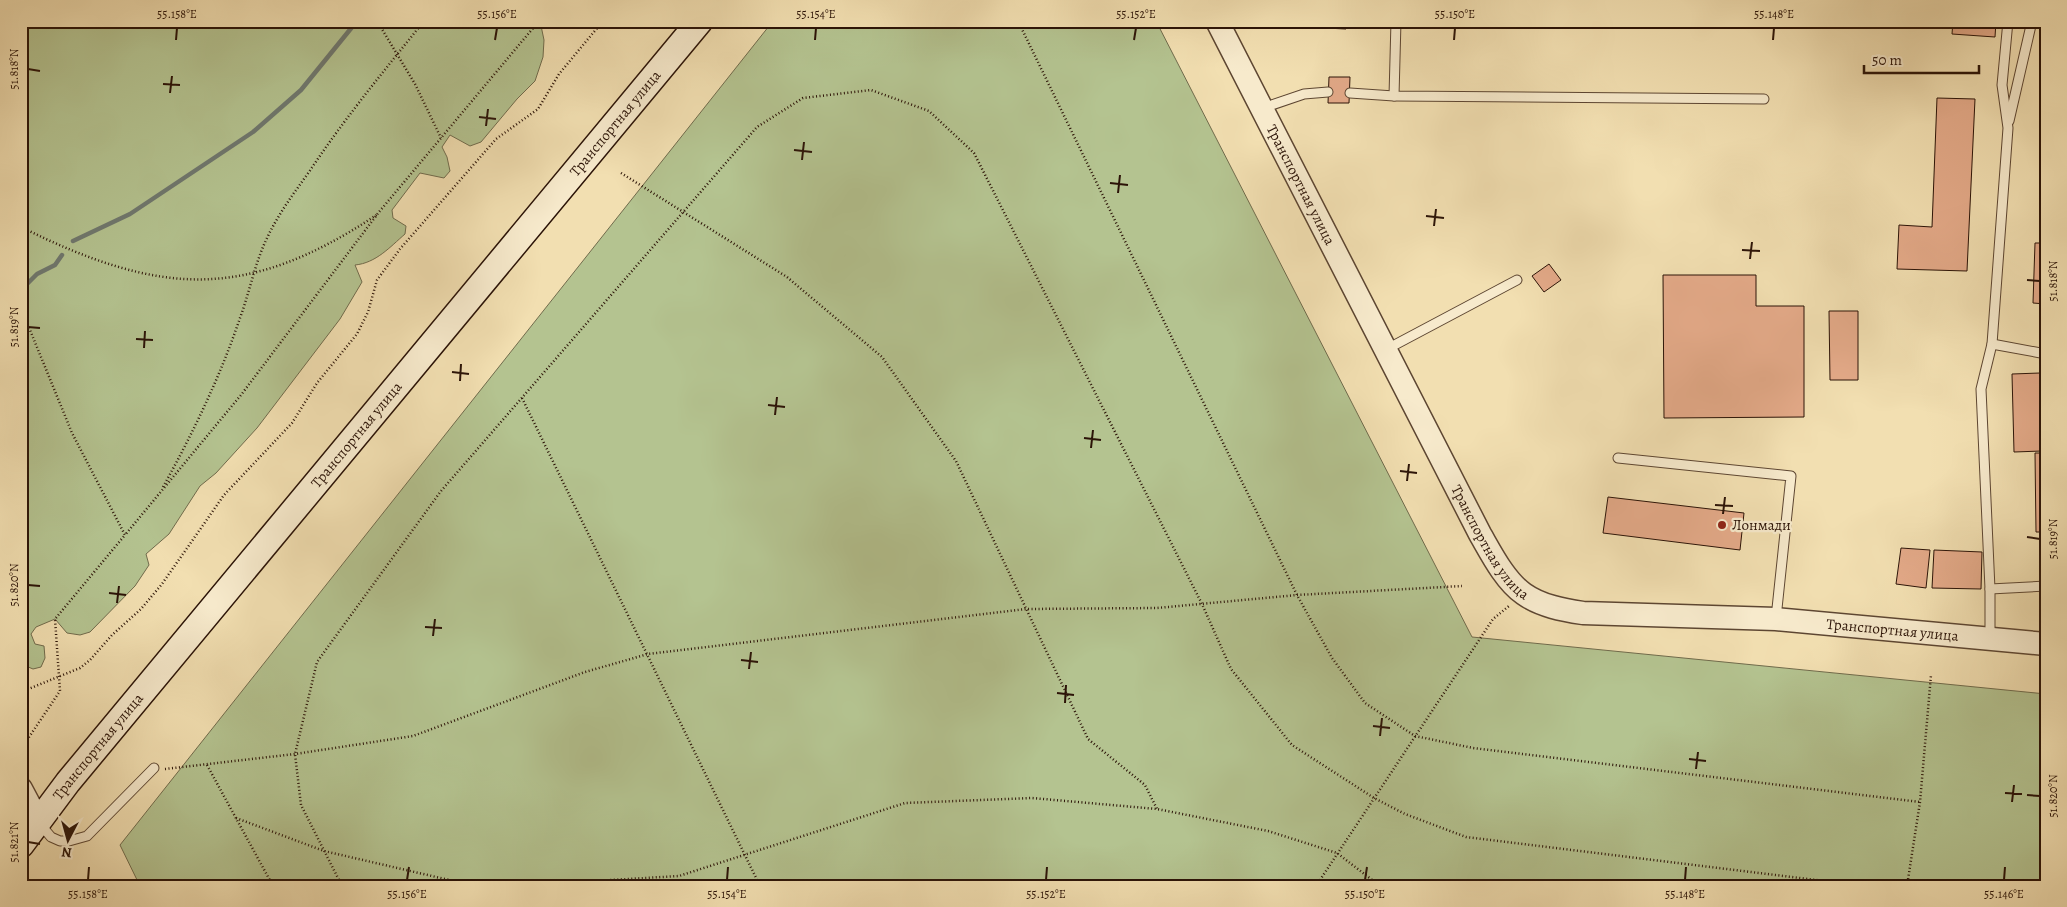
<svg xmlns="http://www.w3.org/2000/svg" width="2067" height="907" font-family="Alegreya,serif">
<rect width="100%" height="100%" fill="#f2dfb1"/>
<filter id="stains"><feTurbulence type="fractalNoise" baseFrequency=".004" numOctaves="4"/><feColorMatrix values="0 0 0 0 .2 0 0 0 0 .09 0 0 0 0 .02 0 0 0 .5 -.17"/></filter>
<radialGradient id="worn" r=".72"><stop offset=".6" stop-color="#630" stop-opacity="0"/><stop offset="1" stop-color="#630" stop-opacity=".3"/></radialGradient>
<g fill="#b4c390" stroke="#706b4c">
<path d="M21 21H540L544 40 543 57 535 81 517 99 481 142 470 146 450 135 442 147 447 157 450 171 444 178 420 173 392 210 393 218 406 226 405 234C390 247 376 263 355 265L362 282 340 319 257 428 216 473 200 486 169 534 146 554 149 565 135 586 90 632 80 635 67 633 55 619 36 627 31 634 35 644 44 646 45 658 41 667 33 669 21 664Z"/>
<path d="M773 21H1156L1472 637 2046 694V886H140L120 845Z"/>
</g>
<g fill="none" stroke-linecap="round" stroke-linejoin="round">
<g stroke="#6f786f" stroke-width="4.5">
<path d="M73 241 130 214 253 132 301 90 357 21"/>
<path d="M23 288 37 274 55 265 62 255"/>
</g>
</g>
<g fill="#e4aa89" stroke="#2b1307">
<path d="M1304 21H1346V29L1304 27Z"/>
<path d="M1953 21H1996L1995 37 1952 34Z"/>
<path d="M1329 77H1350L1349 103H1328Z"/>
<path d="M1937 98 1975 99 1967 271 1897 269 1899 225 1932 227Z"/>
<path d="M2035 243H2046V304L2033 303Z"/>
<path d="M1549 264 1561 280 1544 292 1532 276Z"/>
<path d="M1663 275H1756V306H1804V417L1664 418Z"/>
<path d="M1829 311H1858V380H1830Z"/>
<path d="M2040 373 2042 451 2014 452 2012 374Z"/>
<path d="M2035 453H2046V532H2036Z"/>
<path d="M1608 497 1744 513 1740 550 1603 533Z"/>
<path d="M1901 548 1930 550 1926 588 1896 584Z"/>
<path d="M1934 550 1982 552 1981 589 1932 588Z"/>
</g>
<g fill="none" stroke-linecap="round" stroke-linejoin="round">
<defs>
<g id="service">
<path d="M1614 21H1621"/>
<path d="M1350 93 1394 96 1764 99"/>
<path d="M1394 96 1396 21"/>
<path d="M1263 108 1304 94 1328 92"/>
<path d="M2009 121 2032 21"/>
<path d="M1992 344 2046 354"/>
<path d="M1387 349 1517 280"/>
<path d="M1618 458 1791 476 1776 618"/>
<path d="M1990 589 2046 586"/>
<path d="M1990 638V589L1981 389 1992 344 2008 128 2002 85 2008 21"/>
<path d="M40 824 51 837 60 841H69L87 836 154 768"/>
</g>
<g id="tertiary">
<path id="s1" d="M1217 21 1480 534C1491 553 1505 581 1524 594 1541 606 1563 610 1583 613L1776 619 2046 644"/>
<path d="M21 789 38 821"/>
</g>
<g id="secondary">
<path id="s2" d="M21 845 68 782 700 21"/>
</g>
</defs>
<use href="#service" stroke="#5d4632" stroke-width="11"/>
<use href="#tertiary" stroke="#5d4632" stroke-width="25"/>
<use href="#secondary" stroke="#2b1307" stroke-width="28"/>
<g stroke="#2b1307" stroke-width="2.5" stroke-dasharray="1 2.5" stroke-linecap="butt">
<path d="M377 21 415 84 441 138"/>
<path d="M1018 21 1297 595 1332 658 1365 703 1415 736 1473 748 1920 802"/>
<path d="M621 173 787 277 882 357 956 461 1088 739 1145 785 1157 809"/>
<path d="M21 227C160 296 246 302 378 214"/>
<path d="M21 308 72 433 125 535 241 395 379 212 539 21"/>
<path d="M522 398 760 886"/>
<path d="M163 487C193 433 220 377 240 318 250 291 255 262 268 236 279 213 294 193 309 172 344 119 384 71 424 21"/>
<path d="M21 692 80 668 90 660 112 635 141 609 162 584 224 495 292 423 317 383 357 334 368 312 377 280 400 249 496 139 538 109 559 74 603 21"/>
<path d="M21 749 60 691 55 619 125 535"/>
<path d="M21 751 27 765 21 768"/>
<path d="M207 765 273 886"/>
<path d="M165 769 295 754 413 736 585 672 648 654 1026 609 1157 608 1297 595 1462 586"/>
<path d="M236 818 324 851 475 886"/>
<path d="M342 886 301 805 295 754 317 662 441 491 757 127 803 98 871 90 929 111 974 153 1202 604 1231 669 1292 745 1374 798 1405 814 1466 837 1865 886"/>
<path d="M509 886 679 876 905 803 1032 798 1157 809 1268 831 1337 853 1380 886"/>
<path d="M1316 886 1493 619 1509 606"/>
<path d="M1907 886 1920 802 1931 675"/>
</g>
<use href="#service" stroke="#f7eacc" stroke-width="9"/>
<use href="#tertiary" stroke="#f7eacc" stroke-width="22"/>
<use href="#secondary" stroke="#f7eacc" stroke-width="25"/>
</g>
<path fill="none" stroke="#2b1307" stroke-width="2" d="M176 40 177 28M495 40 497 28M815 40 816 28M1134 40 1136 28M1454 40 1455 28M1773 40 1774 28M28 69 40 71M163 84 180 85M170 93 172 76M479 117 496 119M486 126 488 109M794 150 812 152M802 160 804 142M1110 183 1128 185M1118 193 1120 175M1426 216 1444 218M1434 226 1436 209M1742 250 1760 251M1750 259 1752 242M2027 280 2040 281M28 327 40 328M136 339 153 340M144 348 145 331M452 372 469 374M460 381 461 364M768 405 785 407M775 415 777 397M1084 438 1101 440M1091 448 1093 430M1400 471 1417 473M1407 481 1409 464M1715 505 1733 506M1723 514 1725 497M2027 537 2040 539M28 585 40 586M109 593 126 595M117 603 119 586M425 627 442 628M433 636 435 619M741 660 758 662M749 669 751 652M1057 693 1074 695M1065 703 1066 685M1373 726 1390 728M1380 736 1382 718M1689 759 1706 761M1696 769 1698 752M2005 793 2022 794M2027 795 2040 796M2012 802 2014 785M28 842 40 844M88 880 89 867M407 880 409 867M727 880 728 867M1046 880 1047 867M1365 880 1367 867M1685 880 1686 867M2004 880 2005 867"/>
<circle fill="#8f2418" stroke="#f7eacc" stroke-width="2" cx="1722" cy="525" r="5"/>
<g text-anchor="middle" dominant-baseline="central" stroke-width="4.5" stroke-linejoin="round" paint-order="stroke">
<g font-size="15" fill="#2b1307" stroke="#f7eacc">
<text stroke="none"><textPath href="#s2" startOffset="935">Транспортная улица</textPath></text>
<text stroke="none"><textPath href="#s1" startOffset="184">Транспортная улица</textPath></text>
<text stroke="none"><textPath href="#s2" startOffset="530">Транспортная улица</textPath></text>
<text stroke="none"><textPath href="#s1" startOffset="589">Транспортная улица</textPath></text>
<text stroke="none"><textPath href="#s1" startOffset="1024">Транспортная улица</textPath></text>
<text stroke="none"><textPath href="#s2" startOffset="125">Транспортная улица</textPath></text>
</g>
<g font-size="15" fill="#2b1307" stroke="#f7eacc" text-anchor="start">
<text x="1732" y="525">Лонмади</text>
</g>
</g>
<rect width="2067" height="907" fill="none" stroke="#f2dfb1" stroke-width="55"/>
<g transform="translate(68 840) rotate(186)" stroke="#f7eacc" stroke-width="4" paint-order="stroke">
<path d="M0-4L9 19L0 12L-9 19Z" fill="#2b1307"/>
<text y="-8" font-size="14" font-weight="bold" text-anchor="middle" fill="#2b1307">N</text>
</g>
<path d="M1864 65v8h115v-8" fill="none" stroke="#2b1307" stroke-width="2.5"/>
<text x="1872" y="65" font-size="15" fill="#2b1307" stroke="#f7eacc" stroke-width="4" paint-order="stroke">50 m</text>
<rect x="28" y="28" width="2012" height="852" fill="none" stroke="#2b1307" stroke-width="2"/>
<g font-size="12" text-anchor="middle" fill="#2b1307">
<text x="177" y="18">55.158°E</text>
<text x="497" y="18">55.156°E</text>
<text x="816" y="18">55.154°E</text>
<text x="1136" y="18">55.152°E</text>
<text x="1455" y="18">55.150°E</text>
<text x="1774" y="18">55.148°E</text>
<text transform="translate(14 69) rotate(-90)" y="4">51.818°N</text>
<text transform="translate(2053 281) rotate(-90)" y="4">51.818°N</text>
<text transform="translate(14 327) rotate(-90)" y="4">51.819°N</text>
<text transform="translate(2053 539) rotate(-90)" y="4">51.819°N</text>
<text transform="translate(14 585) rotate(-90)" y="4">51.820°N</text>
<text transform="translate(2053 796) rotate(-90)" y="4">51.820°N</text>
<text transform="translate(14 842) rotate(-90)" y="4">51.821°N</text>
<text x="88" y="898">55.158°E</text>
<text x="407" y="898">55.156°E</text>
<text x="727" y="898">55.154°E</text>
<text x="1046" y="898">55.152°E</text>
<text x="1365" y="898">55.150°E</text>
<text x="1685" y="898">55.148°E</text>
<text x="2004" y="898">55.146°E</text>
</g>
<rect width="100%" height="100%" filter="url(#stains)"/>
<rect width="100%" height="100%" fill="url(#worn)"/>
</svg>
